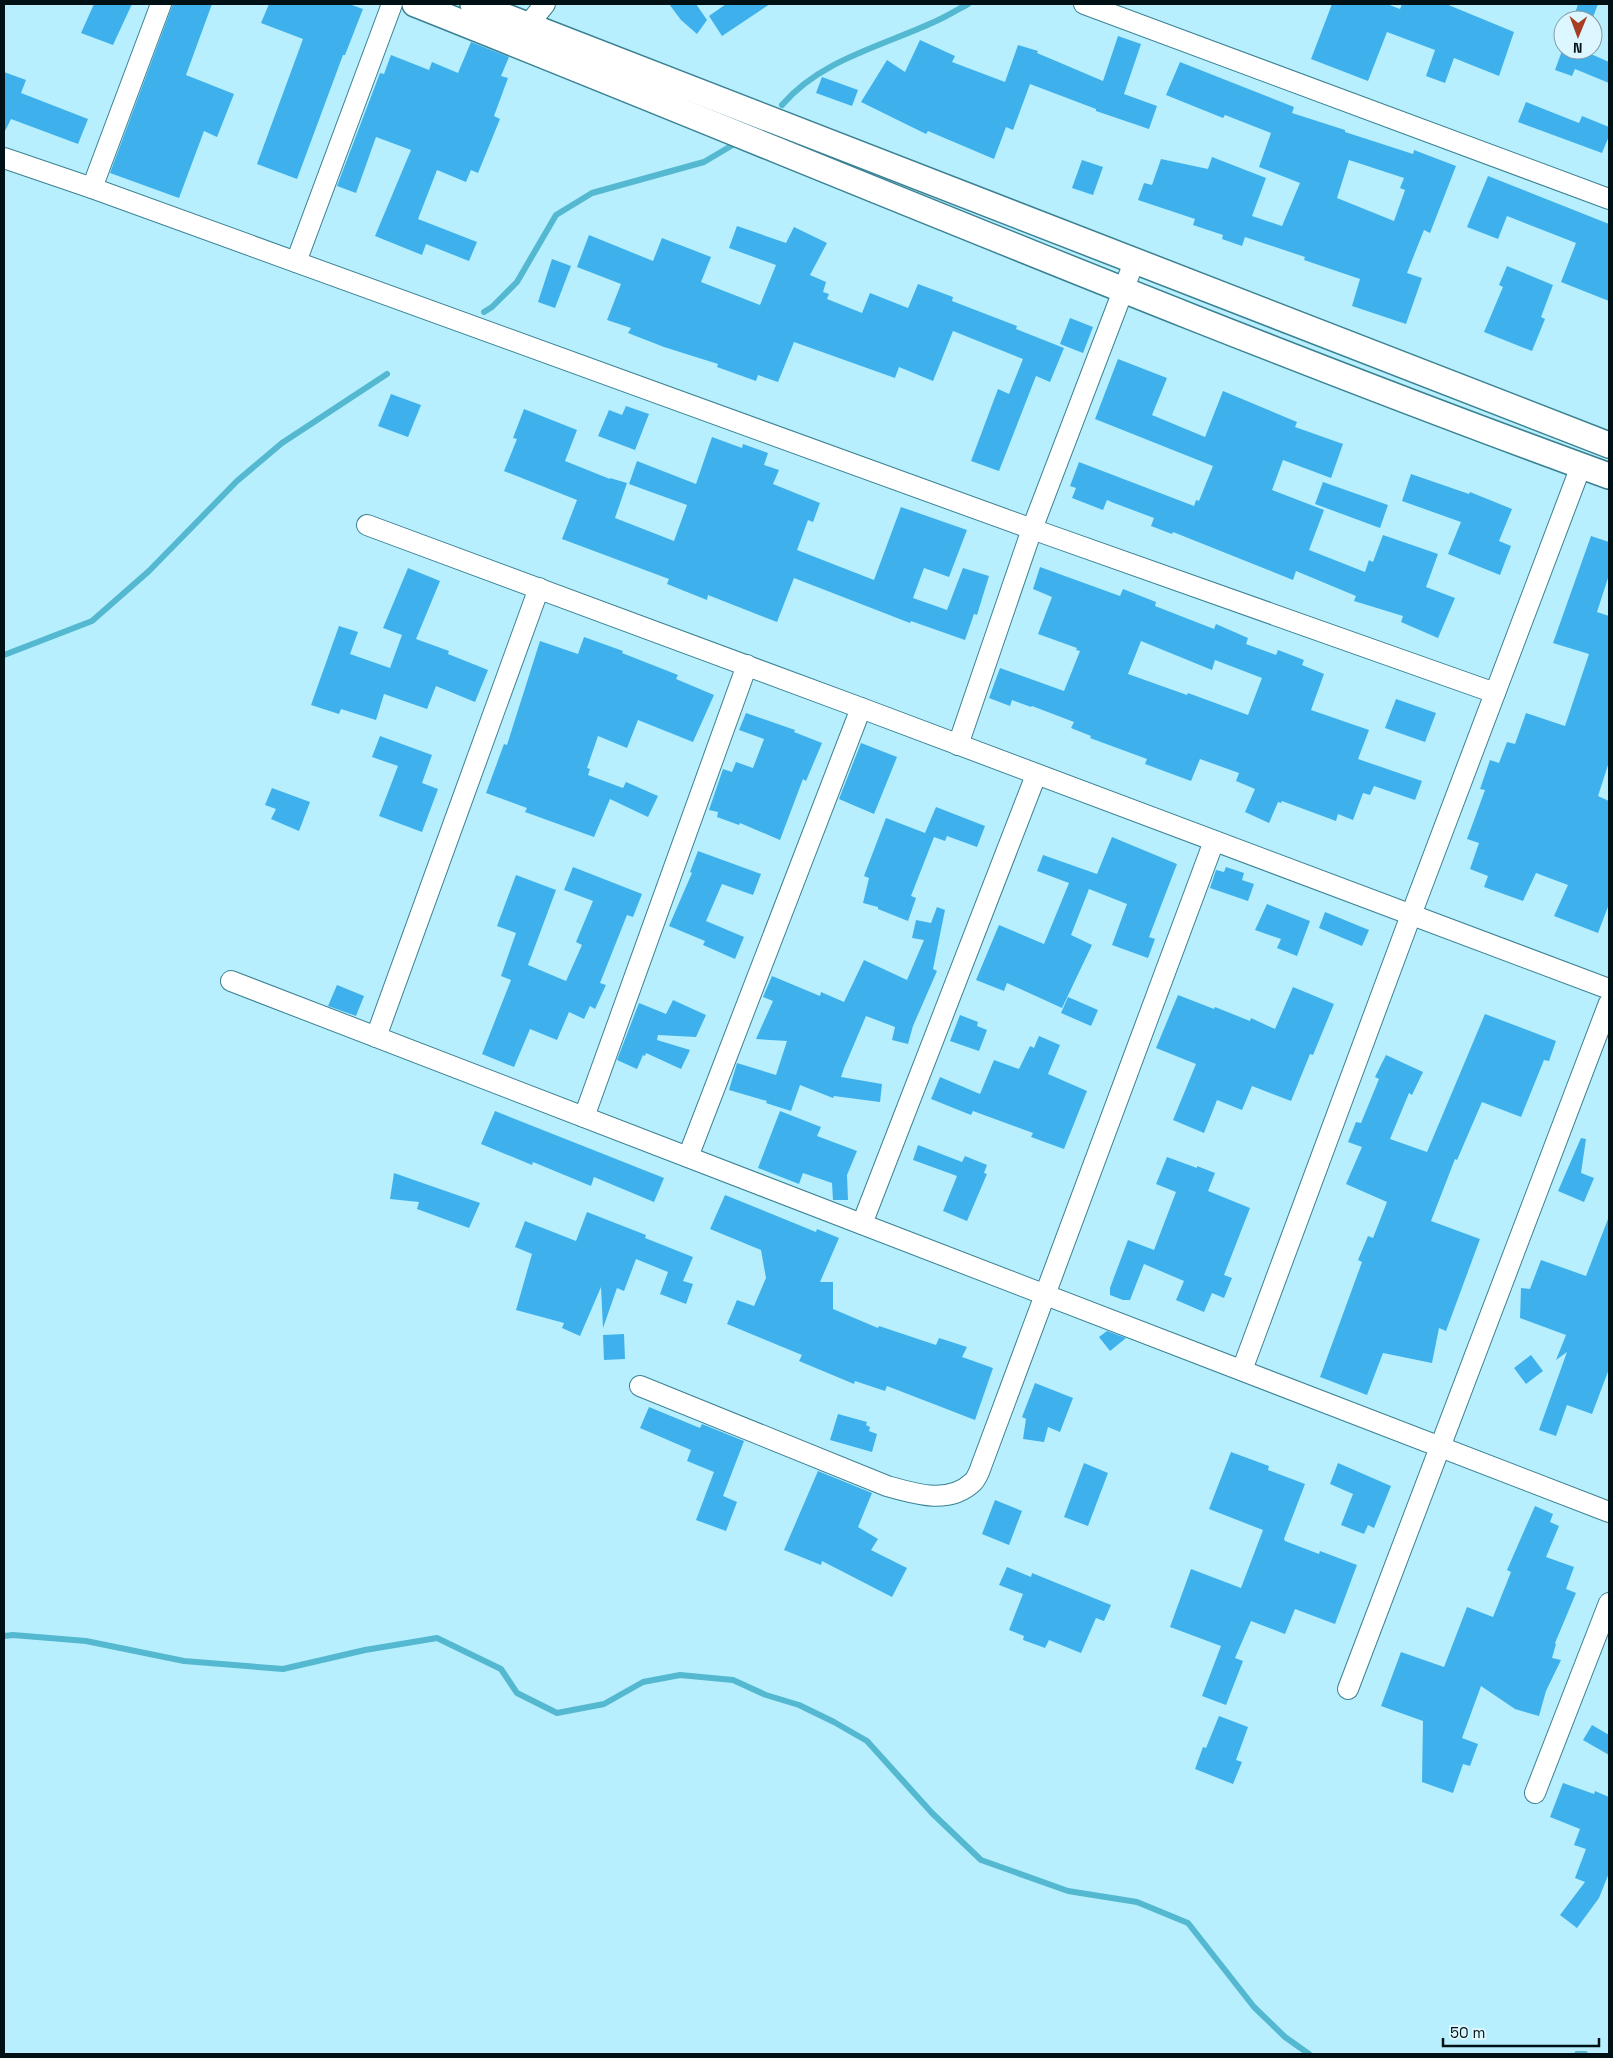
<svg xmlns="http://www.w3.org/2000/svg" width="1613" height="2058" font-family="'Space Grotesk',sans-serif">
<rect width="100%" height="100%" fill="#b7effe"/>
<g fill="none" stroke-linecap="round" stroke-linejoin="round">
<g stroke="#54b9d0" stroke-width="6">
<path d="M782 105C820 60 882 46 934 22 946 17 957 10 968 4"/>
<path d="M484 312 492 307 517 282 556 215 592 193 704 162 736 143"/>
<path d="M4 655 92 621 149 571 237 481 282 443 387 374"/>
<path d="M4 1636 13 1635 86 1641 184 1661 283 1669 365 1650 437 1638 501 1669 517 1693 557 1713 604 1704 643 1682 680 1675 733 1680 766 1695 799 1705 834 1722 867 1741 932 1813 981 1860 1068 1891 1137 1902 1188 1923 1254 2007 1285 2037 1309 2054"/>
<path d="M1577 2054H1585"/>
</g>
</g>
<g fill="#3eb1ec" fill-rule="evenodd">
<path d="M94 4H132L113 45 81 33Z"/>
<path d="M173 4H212L186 75 234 94 217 137 204 131 179 198 110 173Z"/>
<path d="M269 4H349L363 9 345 55H343L297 179 257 164 303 39 261 23Z"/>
<path d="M669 4H696L707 20 697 34 681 20Z"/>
<path d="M726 4H770L722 36 709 16Z"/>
<path d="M1332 4H1387L1400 9 1402 4H1446L1514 32 1499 76 1454 58 1445 83 1426 76 1435 50 1387 32 1368 81 1311 59Z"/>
<path d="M1578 4H1598L1592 20H1573Z"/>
<path d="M1118 36 1141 44 1124 94 1157 106 1149 129 1096 111V109L1030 84 1013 130 1006 127 994 159 928 131 926 134 861 102 887 60 905 72 920 40 955 56 952 62 1005 82 1018 45 1038 51 1037 53 1103 81Z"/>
<path d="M471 42 509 57 501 76 508 78 494 116 500 119 478 173 471 170 466 182 437 170 418 219 477 242 469 261 426 244 422 255 375 236 411 150 376 137 356 193 337 186 380 73 384 74 391 55 429 70 432 62 458 73Z"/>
<path d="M1563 48V50H1582L1609 62V83L1575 69 1572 76 1555 70Z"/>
<path d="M1180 62 1294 107 1292 113 1345 130V132L1413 154 1414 150 1456 166 1430 233 1424 230 1407 273 1422 278 1406 324 1352 306 1360 279 1304 260 1305 257 1245 237 1242 246 1222 239 1223 235 1193 225 1195 219 1138 200 1144 183 1152 185 1161 159 1208 169 1212 157 1266 178 1252 216 1282 226 1300 183 1259 167 1271 133 1225 115 1223 118 1166 95ZM1349 160 1404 178 1400 188 1405 190 1394 221 1337 198Z"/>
<path d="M4 72 26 80 21 93 88 119 78 144 11 119 4 133Z"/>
<path d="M822 77 858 90 852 106 816 93Z"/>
<path d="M1526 102 1579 123 1582 116 1609 127V136L1602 153 1518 122Z"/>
<path d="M1082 160 1103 167 1093 195 1072 188Z"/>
<path d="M1488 176 1609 224V301L1561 282 1576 243 1507 216 1498 239 1467 227Z"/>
<path d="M737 226 786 243 794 227 827 243 810 275 826 282 823 292 829 294 827 299 862 313 870 293 908 308 918 284 953 297 952 301 1017 326 1016 329 1064 348 1050 382 1036 376 999 471 971 461 998 389 1009 394 1023 359 953 331 933 381 899 367 895 378 794 342 778 382 758 375 756 381 717 367 718 364 664 347 628 333 631 328 607 320 621 284 577 267 589 235 653 261 662 238 711 257 701 282 760 305 776 265 729 248Z"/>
<path d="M552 259 571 266 555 308 538 302Z"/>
<path d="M1507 266 1553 285 1541 317 1545 319 1532 351 1484 332 1503 287 1499 285Z"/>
<path d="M1070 318 1093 327 1083 353 1060 344Z"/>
<path d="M1118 359 1167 378 1152 415 1205 437 1223 391 1297 422 1295 427 1343 444 1331 478 1283 460 1272 490 1324 510 1309 550 1365 572 1369 560 1373 562 1383 535 1438 554 1426 587 1455 598 1438 638 1401 622 1403 616 1354 601 1356 596 1296 571 1293 580 1173 532 1172 534 1151 526 1154 518 1114 503 1107 500 1103 510 1072 498 1076 488 1070 486 1079 462 1194 506 1196 500 1199 501 1213 466 1095 419Z"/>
<path d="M391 394 421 405 408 437 378 426Z"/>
<path d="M626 406 649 414 635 450 598 436 609 410 622 415Z"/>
<path d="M524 409 577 430 565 461 610 479V478L627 483 615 518 674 541 687 505 629 484 637 461 696 484 712 437 742 448 743 444 768 453 764 465 779 470 773 484 820 503 813 522 808 520 797 550 874 580 901 507 967 530 949 577 924 568 913 598 947 610 963 568 989 576 977 615 974 614 965 640 911 621 910 623 794 578 777 622 708 595 707 600 667 584 669 579 562 539 577 500 504 471 517 439 513 438Z"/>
<path d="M1411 474 1469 494 1470 492 1512 509 1499 541 1511 546 1500 575 1448 554 1461 522 1402 501Z"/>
<path d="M1323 482 1388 505 1380 528 1315 504Z"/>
<path d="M1591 536 1609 542V575L1597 612 1609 616V762L1598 796 1609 801V904L1598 933 1554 916 1568 885 1536 873 1523 901 1484 887 1488 876 1470 869 1479 843 1467 839 1485 790 1480 789 1490 760 1499 763 1507 742 1515 744 1526 713 1565 726 1589 654 1553 643Z"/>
<path d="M1040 567 1120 596 1123 589 1156 602 1155 606 1214 629 1216 624 1248 638 1246 644 1276 655 1278 650 1304 660 1302 665 1324 674 1311 710 1369 730 1358 759 1422 781 1415 800 1374 786 1370 795 1363 793 1353 820 1338 814 1336 821 1282 801 1281 803 1278 802 1269 823 1245 812 1255 789 1236 781 1239 773 1200 759 1191 781 1145 764 1147 759 1090 738 1091 736 1071 728 1074 722 1032 706 1031 707 1012 700 1010 706 989 698 1000 668 1064 691 1080 651 1076 650 1077 648 1038 634 1052 597 1033 589ZM1141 641 1212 670 1215 660 1262 678 1248 715 1188 693 1187 695 1128 674Z"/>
<path d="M408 568 440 581 416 639 449 651 448 654 488 670 475 702 436 686 427 709 384 694 376 720 341 709 339 714 311 705 339 626 358 632 350 654 390 668 402 635 383 628Z"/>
<path d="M584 637 623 651 622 653 678 675 676 679 714 695 693 742 638 720 627 748 598 736 587 768 590 769 588 775 623 788 626 782 658 796 648 817 610 799 594 837 525 812 527 808 486 793 504 744 507 745 540 641 578 654Z"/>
<path d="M1396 699 1436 713 1425 742 1385 728Z"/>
<path d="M746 713 795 730 794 732 822 743 806 781 803 779 780 840 740 823 739 825 717 817 718 812 709 810 723 769 732 772 736 762 753 768 764 739 739 730Z"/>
<path d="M380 736 432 755 422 783 438 789 422 832 379 816 398 766 372 757Z"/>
<path d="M861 743 897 757 874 814 839 799Z"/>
<path d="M272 788 310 802 299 831 271 819 276 809 265 805Z"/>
<path d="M936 807 985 826 977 847 947 836 945 841 934 837 911 896 916 898 908 921 878 909V907L863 903 869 878 864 876 886 818 925 833Z"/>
<path d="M1112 837 1177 864 1149 937 1155 939 1148 958 1112 945 1127 904 1089 889 1071 935 1092 945 1062 1008 1007 983 1004 991 976 980 999 925 1044 944 1069 883 1037 871 1043 855 1097 874Z"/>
<path d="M698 851 761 874 753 895 722 884 706 921 744 937 735 959 703 945 705 941 669 926 692 873 690 872Z"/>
<path d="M573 867 642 894 633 917 627 915 600 983 606 985 595 1009 590 1006 584 1019 569 1012 557 1040 530 1029 514 1067 482 1054 511 980 501 976 516 933 497 926 516 875 556 890 528 965 566 981 582 945 576 942 593 901 564 890Z"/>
<path d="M1226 867 1244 873 1242 880 1254 884 1248 901 1210 888 1216 870 1224 872Z"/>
<path d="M1267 904 1310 921 1297 956 1277 948 1281 939 1255 930Z"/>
<path d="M937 907 945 910 933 969 937 971 913 1026 908 1044 892 1040 895 1027 866 1016 844 1068 841 1077 882 1084 880 1102 834 1096 833 1098 800 1085 791 1111 766 1103 767 1101 729 1090 737 1063 776 1075 787 1041 756 1039 773 1001 763 997 772 976 820 996 821 992 844 1002 864 960 907 980 924 940 912 938 916 920 931 923Z"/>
<path d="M1325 912 1369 930 1362 946 1319 928Z"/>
<path d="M337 985 364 996 356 1016 328 1006Z"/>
<path d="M1293 987 1334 1004 1313 1055 1310 1054 1291 1101 1252 1086 1242 1110 1217 1100 1204 1133 1173 1120 1196 1064 1156 1048 1178 995 1214 1009 1215 1007 1250 1021 1251 1018 1275 1029Z"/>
<path d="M1068 997 1098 1010 1091 1026 1061 1013Z"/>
<path d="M673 1000 706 1015 696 1037 658 1035 657 1040 690 1050 681 1069 646 1053 645 1056 643 1055 637 1069 617 1060 639 1003 666 1014Z"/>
<path d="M1485 1014 1556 1041 1549 1061 1544 1060 1521 1117 1482 1102 1457 1160 1455 1159 1431 1221 1480 1239 1446 1331 1439 1328 1432 1363 1383 1353 1367 1395 1320 1377 1362 1262 1358 1260 1368 1236 1373 1238 1387 1202 1346 1184 1362 1147 1348 1142 1356 1122 1361 1123 1379 1079 1375 1077 1386 1055 1423 1072 1412 1095 1409 1093 1390 1139 1427 1152Z"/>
<path d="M960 1015 978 1022 977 1026 987 1030 979 1051 950 1041Z"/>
<path d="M1039 1036 1060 1045 1048 1074 1087 1091 1064 1149 1031 1137 1033 1133 973 1111 971 1115 931 1099 940 1077 980 1094 994 1060 1019 1069 1030 1046 1034 1048Z"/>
<path d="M495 1111 664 1178 654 1202 594 1177 591 1186 533 1162 532 1165 481 1144Z"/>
<path d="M780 1111 821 1127 817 1136 857 1151 847 1175 848 1200H833L832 1183 803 1173 799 1184 758 1168Z"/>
<path d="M1581 1138 1586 1139 1581 1173 1594 1178 1584 1202 1558 1191Z"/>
<path d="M918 1145 962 1162 965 1156 987 1165 984 1173 987 1174 967 1221 943 1211 957 1176 913 1160Z"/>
<path d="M1167 1157 1197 1168V1166L1215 1173 1208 1191 1250 1208 1224 1275 1232 1278 1224 1298 1212 1293 1204 1312 1176 1300 1184 1281 1144 1264 1130 1300H1123L1110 1295V1288L1128 1240 1154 1250 1176 1192 1156 1184Z"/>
<path d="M394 1173 480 1203 469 1228 417 1209 419 1202 390 1199Z"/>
<path d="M725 1195 816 1232 817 1229 839 1238 820 1282H833V1309L878 1328 879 1326 936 1345 939 1338 967 1347 962 1357 993 1368 975 1420 887 1386 885 1391 855 1381 854 1384 799 1361 802 1355 727 1324 737 1300 754 1306 766 1278 761 1250 710 1229Z"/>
<path d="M587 1212 646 1235 645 1238 693 1257 683 1281 693 1284 686 1304 660 1294 668 1272 636 1259 624 1291 617 1288 603 1328 601 1287 580 1336 562 1328 564 1323 516 1310 532 1254 515 1247 525 1221 576 1241Z"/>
<path d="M1608 1219H1609V1369L1592 1414 1567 1405 1556 1436 1539 1430 1567 1352 1556 1360 1566 1335 1520 1318 1521 1288 1530 1289 1541 1260 1586 1276Z"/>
<path d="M1107 1331 1126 1338 1110 1351 1099 1337Z"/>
<path d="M624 1334 625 1359 604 1360 603 1335Z"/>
<path d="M1531 1355 1543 1371 1526 1384 1514 1368Z"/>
<path d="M1035 1383 1073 1398 1060 1432 1048 1427 1044 1442 1023 1439 1026 1419 1022 1417Z"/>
<path d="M649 1407 700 1428 702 1424 744 1441 723 1496 737 1502 726 1531 696 1520 714 1472 687 1461 691 1450 640 1428Z"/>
<path d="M838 1414 867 1422 866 1425 870 1427 869 1431 877 1434 872 1452 830 1440Z"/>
<path d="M1231 1452 1269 1466 1268 1470 1305 1484 1284 1539 1285 1541 1319 1554 1320 1551 1357 1565 1335 1624 1295 1609 1285 1634 1251 1621 1235 1658 1243 1661 1226 1705 1202 1696 1221 1646 1170 1627 1191 1569 1241 1588 1263 1530 1209 1509Z"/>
<path d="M1084 1463 1108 1473 1088 1526 1064 1517Z"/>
<path d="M1338 1463 1391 1486 1374 1528 1368 1525 1364 1534 1341 1525 1353 1494 1330 1484Z"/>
<path d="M818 1471 872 1493 858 1527 878 1539 871 1550 907 1568 892 1597 822 1561 821 1565 784 1550Z"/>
<path d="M995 1500 1022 1511 1009 1545 982 1534Z"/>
<path d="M1535 1506 1553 1514 1550 1522 1559 1526 1546 1557 1574 1567 1566 1589 1576 1593 1555 1643 1556 1644 1552 1658 1561 1660 1546 1691 1539 1716 1515 1709 1481 1686 1462 1738 1478 1744 1470 1766 1463 1764 1453 1793 1422 1782 1423 1721 1381 1706 1401 1652 1444 1667 1467 1607 1493 1617 1511 1572 1507 1570Z"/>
<path d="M1007 1567 1031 1577 1032 1573 1111 1605 1104 1621 1096 1618 1081 1653 1049 1640 1045 1648 1023 1640 1024 1636 1009 1630 1023 1594 999 1585Z"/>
<path d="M1219 1716 1248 1727 1236 1760 1242 1762 1233 1784 1195 1769 1203 1747 1206 1748Z"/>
<path d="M1592 1725 1609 1735V1755L1583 1740Z"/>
<path d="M1563 1783 1594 1794 1595 1791 1609 1797V1873L1599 1898 1577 1928 1560 1915 1585 1882 1575 1878 1586 1849 1574 1845 1580 1829 1550 1817Z"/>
</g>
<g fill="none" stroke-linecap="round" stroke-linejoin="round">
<defs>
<g id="minor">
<path d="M1084 4 1609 199"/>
<path d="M528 25 545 4"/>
<path d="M4 158 92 188 1032 529 1495 693"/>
<path d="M92 188 161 4"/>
<path d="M296 262 392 4"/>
<path d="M367 525 861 708 1609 989"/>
<path d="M958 745 1032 529 1134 262"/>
<path d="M231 981 1609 1512"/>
<path d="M376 1037 539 588"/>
<path d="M584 1117 747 665"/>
<path d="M688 1157 861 708"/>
<path d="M862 1224 1036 775"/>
<path d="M1242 1370 1411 915 1581 466"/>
<path d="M640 1386 887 1486C915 1494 949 1505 973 1482 977 1478 980 1470 982 1464L1214 841"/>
<path d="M1348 1689 1609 1003"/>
<path d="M1535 1793 1609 1603"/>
</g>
<g id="tertiary">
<path d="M415 4C812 162 1207 330 1609 476"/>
<path d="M473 4 1609 445"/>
</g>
</defs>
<use href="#minor" stroke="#3a8293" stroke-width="22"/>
<use href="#tertiary" stroke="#3a8293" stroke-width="28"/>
<use href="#minor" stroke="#fff" stroke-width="20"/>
<use href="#tertiary" stroke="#fff" stroke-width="25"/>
</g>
<rect width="1613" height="2058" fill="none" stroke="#001116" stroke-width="10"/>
<g transform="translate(1578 35) rotate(181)"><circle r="24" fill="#dcf7ff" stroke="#849ba2"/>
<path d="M0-4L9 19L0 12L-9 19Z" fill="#a73e22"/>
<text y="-8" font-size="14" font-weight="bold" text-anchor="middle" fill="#001116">N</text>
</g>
<path d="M1443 2038v8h156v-8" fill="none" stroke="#001116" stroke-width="2.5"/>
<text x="1450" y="2038" font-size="15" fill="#001116" stroke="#dcf7ff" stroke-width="4" paint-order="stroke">50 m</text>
</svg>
